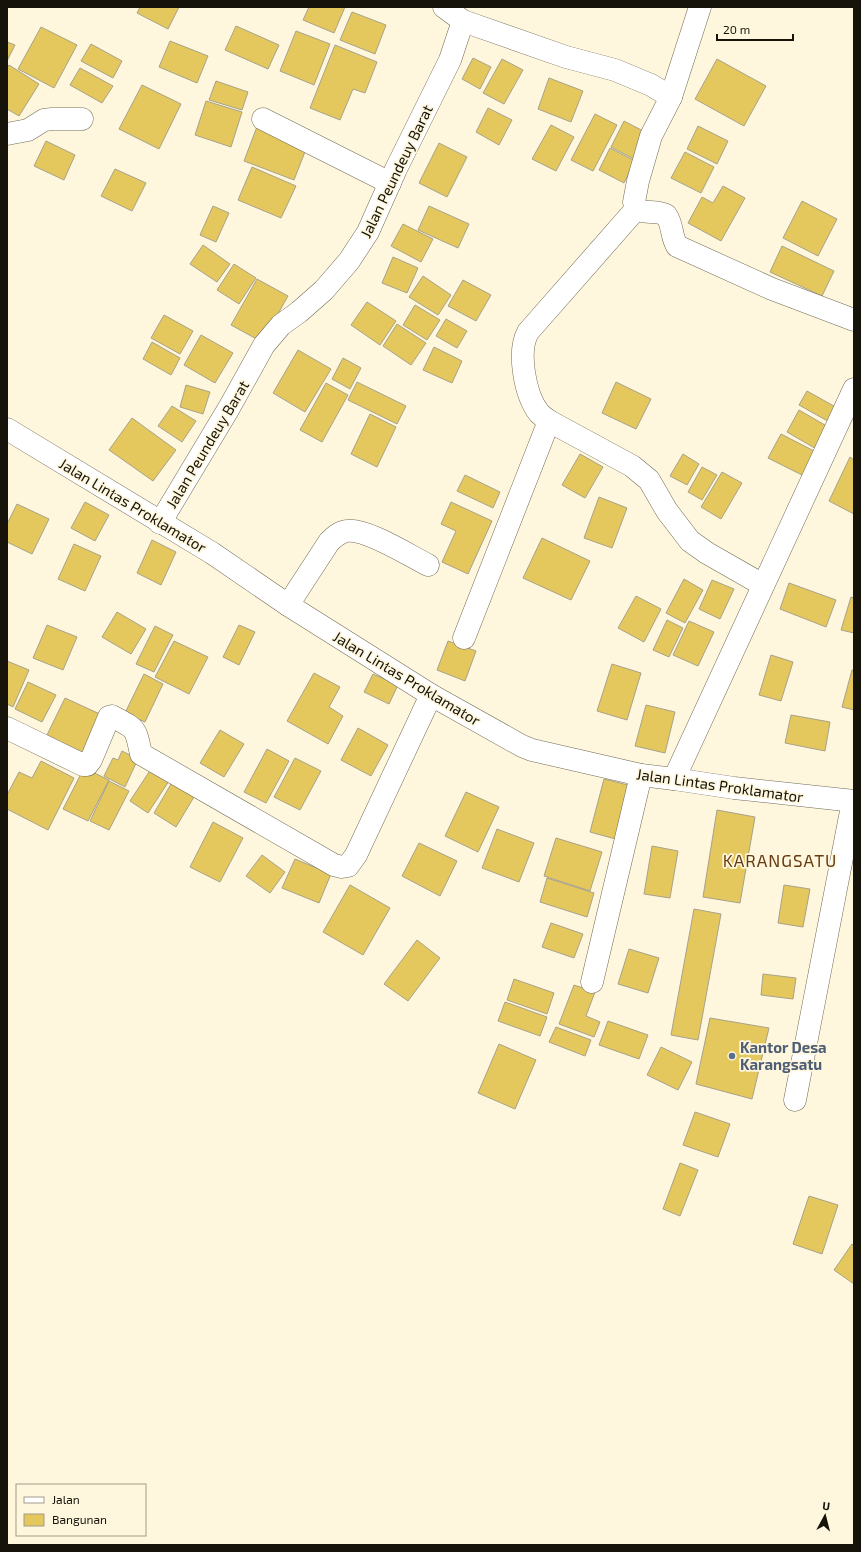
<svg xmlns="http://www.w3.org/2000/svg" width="861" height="1552" font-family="'Exo 2',sans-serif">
<rect width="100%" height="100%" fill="#fef7de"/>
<g fill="#e4c75d" stroke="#a8a28a">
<path d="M140 7H179L168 29 137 13Z"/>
<path d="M309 7H345L334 33 303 20Z"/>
<path d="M352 12 386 25 375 54 340 40Z"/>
<path d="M236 26 279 45 268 69 225 50Z"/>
<path d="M41 27 77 45 54 88 18 69Z"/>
<path d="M296 31 330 44 314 85 280 71Z"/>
<path d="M170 41 208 56 197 83 159 67Z"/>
<path d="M7 42 15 45 7 61Z"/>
<path d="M91 44 122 61 113 78 81 61Z"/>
<path d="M335 45 377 62 365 93 353 89 340 120 310 108Z"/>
<path d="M473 58 491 67 480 89 462 79Z"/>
<path d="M502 59 523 70 504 104 483 93Z"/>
<path d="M717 59 766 86 744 126 695 99Z"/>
<path d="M9 65 39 84 19 116 7 109V68Z"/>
<path d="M80 68 113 86 102 103 70 85Z"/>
<path d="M549 78 583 91 571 122 538 109Z"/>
<path d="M216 81 248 92 242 110 209 100Z"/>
<path d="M142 85 181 104 159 149 119 129Z"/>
<path d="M206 101 242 112 231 147 195 135Z"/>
<path d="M488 108 512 120 499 145 476 132Z"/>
<path d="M595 114 617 125 593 171 571 160Z"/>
<path d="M624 121 649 134 636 160 611 147Z"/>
<path d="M258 124 308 144 294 180 244 161Z"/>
<path d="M551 125 574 137 556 171 532 159Z"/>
<path d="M698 126 728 141 717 164 687 149Z"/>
<path d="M46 141 75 155 64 180 34 166Z"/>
<path d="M439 143 467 157 447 197 419 183Z"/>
<path d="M610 148 635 161 624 183 599 170Z"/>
<path d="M685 152 714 167 701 193 671 178Z"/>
<path d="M252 167 296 186 281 218 238 200Z"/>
<path d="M115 169 146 183 132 211 101 196Z"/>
<path d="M723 186 745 198 721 241 688 223 702 197 713 203Z"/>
<path d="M802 201 837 219 818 256 783 238Z"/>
<path d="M213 206 229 213 216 242 200 235Z"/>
<path d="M429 206 469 224 458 248 418 230Z"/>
<path d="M403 224 433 239 421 262 391 246Z"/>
<path d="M203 245 230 264 217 282 190 264Z"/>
<path d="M782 246 834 271 822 296 770 272Z"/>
<path d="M393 257 418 268 407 293 382 283Z"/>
<path d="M234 264 256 278 239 304 217 290Z"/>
<path d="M423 276 451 295 438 315 409 297Z"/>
<path d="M257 279 288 296 262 342 231 325Z"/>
<path d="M463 280 491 295 476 321 448 306Z"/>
<path d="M367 302 396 321 380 345 351 325Z"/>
<path d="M415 305 440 320 427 340 403 325Z"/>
<path d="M164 315 193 331 180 354 151 338Z"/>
<path d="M446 319 467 331 457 348 436 336Z"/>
<path d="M397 324 426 343 411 365 383 346Z"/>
<path d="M201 335 233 353 215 383 184 365Z"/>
<path d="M152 342 180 358 171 375 143 359Z"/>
<path d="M434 347 462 361 452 383 423 370Z"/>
<path d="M298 350 331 369 305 412 273 393Z"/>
<path d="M343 358 361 368 350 389 332 379Z"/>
<path d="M357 382 406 406 397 424 348 400Z"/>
<path d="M616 382 651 399 636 429 602 413Z"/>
<path d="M326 383 348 395 322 442 300 430Z"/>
<path d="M186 385 210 392 203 414 180 407Z"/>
<path d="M807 391 841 410 833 424 799 405Z"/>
<path d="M172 406 196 421 182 442 158 426Z"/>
<path d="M799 410 830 428 818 450 787 432Z"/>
<path d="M370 414 396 427 377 467 351 454Z"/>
<path d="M132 418 176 450 153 481 109 450Z"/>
<path d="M781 434 818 453 806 477 768 458Z"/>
<path d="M580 454 603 467 585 498 562 485Z"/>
<path d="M683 454 699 464 687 485 670 476Z"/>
<path d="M850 457 854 460V514L829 501Z"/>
<path d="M702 467 717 475 702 500 688 492Z"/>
<path d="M722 472 742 483 721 519 701 507Z"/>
<path d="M465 475 500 492 493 508 457 491Z"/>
<path d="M599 497 627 508 612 548 584 538Z"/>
<path d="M85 502 109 515 95 541 71 528Z"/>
<path d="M451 502 492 521 468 574 442 562 456 531 441 524Z"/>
<path d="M17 504 49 519 32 554 7 542V524Z"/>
<path d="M542 538 590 561 571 600 523 578Z"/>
<path d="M152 540 176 552 161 585 137 573Z"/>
<path d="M74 544 101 556 85 591 58 579Z"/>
<path d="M684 579 703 590 685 623 666 613Z"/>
<path d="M712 580 734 589 720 619 699 609Z"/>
<path d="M789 583 836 600 826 627 780 609Z"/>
<path d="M636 596 661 609 644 642 618 628Z"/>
<path d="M851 597 854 598V633L841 630Z"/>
<path d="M117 612 146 629 131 654 102 637Z"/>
<path d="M667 620 683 628 669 657 653 650Z"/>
<path d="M689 621 714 632 698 666 673 655Z"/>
<path d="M47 625 77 637 63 670 33 658Z"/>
<path d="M239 625 255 632 239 665 223 657Z"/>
<path d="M155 626 173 635 154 672 136 664Z"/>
<path d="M174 641 208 657 189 694 155 677Z"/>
<path d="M448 641 476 651 465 681 437 670Z"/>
<path d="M771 655 793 662 781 701 759 695Z"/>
<path d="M7 661 29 670 13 707 7 704Z"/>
<path d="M612 664 641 673 627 720 597 711Z"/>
<path d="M852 670H854V710L842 707Z"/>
<path d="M314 673 340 687 329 707 343 716 328 744 287 721Z"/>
<path d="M144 674 163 684 145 722 125 713Z"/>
<path d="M373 674 398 685 389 704 364 692Z"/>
<path d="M28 682 56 695 42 722 15 709Z"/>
<path d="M65 698 102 715 84 753 47 735Z"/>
<path d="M646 705 675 712 665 753 635 746Z"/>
<path d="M791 715 830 722 825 751 785 743Z"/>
<path d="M358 728 388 745 371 776 341 760Z"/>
<path d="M220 730 244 744 224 777 200 763Z"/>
<path d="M267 749 289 761 266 803 244 792Z"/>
<path d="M122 751 138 759 125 787 104 776 113 758 118 760Z"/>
<path d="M295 758 321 771 300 810 274 797Z"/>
<path d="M41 761 74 778 48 830 7 809V795L19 772 32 778Z"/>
<path d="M153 766 171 778 148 813 130 801Z"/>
<path d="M84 768 109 780 88 821 63 809Z"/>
<path d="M174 779 197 792 176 827 154 813Z"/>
<path d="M604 779 632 786 619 840 590 832Z"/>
<path d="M109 781 129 791 109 830 90 821Z"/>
<path d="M466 792 499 807 478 852 445 836Z"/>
<path d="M717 810 755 817 740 903 703 897Z"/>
<path d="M213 822 243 838 220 882 190 867Z"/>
<path d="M497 829 534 843 519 882 482 868Z"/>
<path d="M556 838 602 852 590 891 544 876Z"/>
<path d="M419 843 457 861 440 896 402 876Z"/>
<path d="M652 846 678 851 670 898 644 894Z"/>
<path d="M262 855 285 872 270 893 246 876Z"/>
<path d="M295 859 331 874 319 903 282 888Z"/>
<path d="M547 878 594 893 587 917 540 902Z"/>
<path d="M350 885 390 908 363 955 323 932Z"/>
<path d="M784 885 810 889 803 927 778 923Z"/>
<path d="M694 909 721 914 698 1040 671 1035Z"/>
<path d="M551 923 583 934 574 958 542 947Z"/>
<path d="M417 940 440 958 408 1001 384 984Z"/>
<path d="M629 949 659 958 648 993 618 984Z"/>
<path d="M763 974 796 978 793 999 761 995Z"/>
<path d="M514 979 554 993 547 1014 507 1000Z"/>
<path d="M574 985 595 992 586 1016 600 1022 594 1037 559 1024Z"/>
<path d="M505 1002 547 1017 540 1036 498 1021Z"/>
<path d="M710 1018 769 1028 752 1099 696 1084Z"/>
<path d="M608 1021 648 1035 639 1059 599 1045Z"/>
<path d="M556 1027 591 1040 585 1056 549 1042Z"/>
<path d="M499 1044 536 1060 515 1109 478 1093Z"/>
<path d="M661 1047 692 1062 678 1090 647 1075Z"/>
<path d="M695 1112 730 1124 718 1157 683 1145Z"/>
<path d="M680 1163 698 1170 680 1216 663 1209Z"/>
<path d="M809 1196 838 1205 822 1254 793 1244Z"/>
<path d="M852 1244 854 1246V1284L834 1270Z"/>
</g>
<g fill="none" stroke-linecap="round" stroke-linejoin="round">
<defs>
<g id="street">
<path d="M444 7 463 21 566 57 615 70 651 85 671 97 651 136 638 181 634 202 636 209C644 214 657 210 666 215 673 224 671 237 677 246L772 289 854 320"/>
<path d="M671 97 700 7"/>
<path d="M263 119 390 183"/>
<path d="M7 134 28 130 44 120 52 119H82"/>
<path d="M636 209 528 332C517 352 525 395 539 413 542 416 546 419 549 421L632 466 649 480 667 511 690 541 707 553 763 585"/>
<path d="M7 429 212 553 288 605 431 695 522 746 532 750 641 775 674 779 734 788 854 801"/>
<path d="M160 523 229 408 264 345 281 325 299 312 324 290 349 261 368 232 396 169 450 60 463 21"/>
<path d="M288 605 329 542C334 537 339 532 347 531 366 528 410 556 428 565"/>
<path d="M464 638 549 421"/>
<path d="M7 728 83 765H87L91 760 109 717 112 716C137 730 135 726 141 754L334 865 342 867 348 866 356 855 431 695"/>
<path d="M674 779 854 389"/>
<path d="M592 982 641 775"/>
<path d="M795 1100 853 801"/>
</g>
</defs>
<use href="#street" stroke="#726c56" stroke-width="23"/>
<use href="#street" stroke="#fff" stroke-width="22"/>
</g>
<circle fill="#5c6f8a" stroke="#fef7de" stroke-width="1.5" cx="732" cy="1056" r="4"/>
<g text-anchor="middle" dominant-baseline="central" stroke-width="3.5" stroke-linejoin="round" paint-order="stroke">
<g font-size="15" fill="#15130a" stroke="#fef7de">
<text transform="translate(396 171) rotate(-64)">Jalan Peundeuy Barat</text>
<text transform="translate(207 444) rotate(-59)">Jalan Peundeuy Barat</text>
<text transform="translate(133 505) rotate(31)">Jalan Lintas Proklamator</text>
<text transform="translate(407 678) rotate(31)">Jalan Lintas Proklamator</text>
<text transform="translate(720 785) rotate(8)">Jalan Lintas Proklamator</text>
</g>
<g font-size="15" font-weight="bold" fill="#4e5e75" stroke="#fef7de" text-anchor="start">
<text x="740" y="1047">Kantor Desa<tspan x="740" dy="17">Karangsatu</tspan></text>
</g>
<g font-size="17" letter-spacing="1" fill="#663c12" stroke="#fef7de">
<text x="780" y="860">KARANGSATU</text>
</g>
</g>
<rect width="861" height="1552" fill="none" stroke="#15130a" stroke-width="16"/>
<rect x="16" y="1484" width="130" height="52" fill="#fef7de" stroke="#a19c89"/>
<rect x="24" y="1497" width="20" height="6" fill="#ffffff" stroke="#a19c89"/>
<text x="52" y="1504" font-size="12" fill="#15130a">Jalan</text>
<rect x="24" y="1514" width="20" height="12" fill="#e4c75d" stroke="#a19c89"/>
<text x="52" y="1524" font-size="12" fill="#15130a">Bangunan</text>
<g transform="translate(825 1516) rotate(7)" stroke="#fef7de" stroke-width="3" paint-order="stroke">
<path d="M0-3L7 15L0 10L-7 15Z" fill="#15130a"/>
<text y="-6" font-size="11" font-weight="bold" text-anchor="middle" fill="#15130a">U</text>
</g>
<path d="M717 34v6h76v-6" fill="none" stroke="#15130a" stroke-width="2"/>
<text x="723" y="34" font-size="12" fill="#15130a" stroke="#fef7de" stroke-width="3" paint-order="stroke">20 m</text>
</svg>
